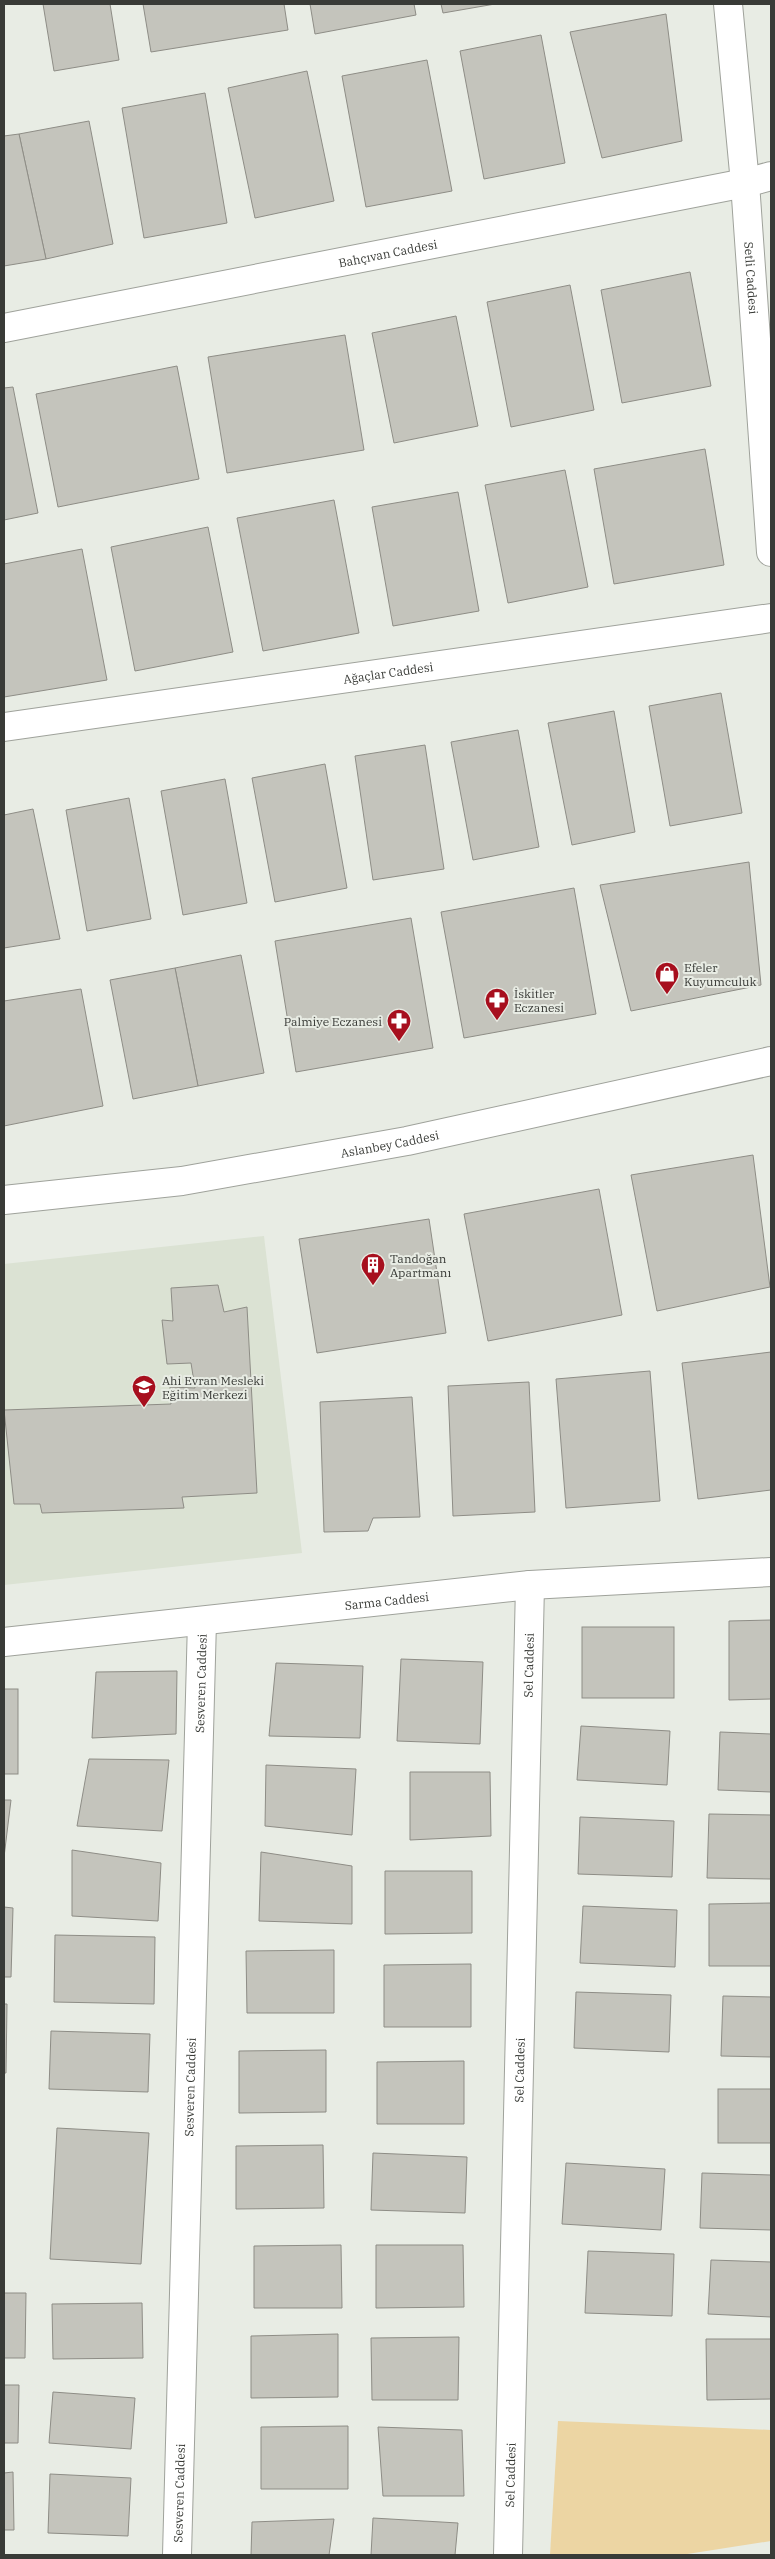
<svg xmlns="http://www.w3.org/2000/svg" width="775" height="2559" font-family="'IBM Plex Serif',serif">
<rect width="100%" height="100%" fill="#e8ece4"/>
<path fill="#dbe2d3" d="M264 1236 302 1553 4 1585V1264Z"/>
<path fill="#ecd5a3" d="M558 2421 771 2430V2541L681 2555H550Z"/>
<g fill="#c4c4bc" stroke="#8e8d86">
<path d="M43 4H110L119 60 54 71Z"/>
<path d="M143 4H284L288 30 151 52Z"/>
<path d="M310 4H414L416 15 315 34Z"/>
<path d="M441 4H495L443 13Z"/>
<path d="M666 14 682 141 602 158 570 32Z"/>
<path d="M541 35 565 163 484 179 460 51Z"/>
<path d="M427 60 452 191 366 207 342 76Z"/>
<path d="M307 71 334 201 255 218 228 88Z"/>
<path d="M205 93 227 223 144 238 122 108Z"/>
<path d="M89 121 113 244 46 259 19 134Z"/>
<path d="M19 134 46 259 4 266V136Z"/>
<path d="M690 272 711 386 622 403 601 290Z"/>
<path d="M570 285 594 410 511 427 487 302Z"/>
<path d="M456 316 478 426 394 443 372 333Z"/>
<path d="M345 335 364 450 227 473 208 357Z"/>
<path d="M177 366 199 479 58 507 36 394Z"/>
<path d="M13 387 38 513 4 520V388Z"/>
<path d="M705 449 724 565 614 584 594 469Z"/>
<path d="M565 470 588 587 508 603 485 485Z"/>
<path d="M458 492 479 611 393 626 372 507Z"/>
<path d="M334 500 359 633 263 651 237 518Z"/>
<path d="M208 527 233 652 135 671 111 547Z"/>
<path d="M82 549 107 680 4 697V564Z"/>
<path d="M721 693 742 813 670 826 649 706Z"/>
<path d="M614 711 635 832 572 845 548 723Z"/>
<path d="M518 730 539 847 473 860 451 742Z"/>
<path d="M425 745 444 869 373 880 355 756Z"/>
<path d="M325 764 347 888 275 902 252 778Z"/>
<path d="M225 779 247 903 183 915 161 791Z"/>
<path d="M129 798 151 919 87 931 66 810Z"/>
<path d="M33 809 60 939 4 948V815Z"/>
<path d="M749 862 761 985 631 1011 600 885Z"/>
<path d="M574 888 596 1014 464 1038 441 912Z"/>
<path d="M411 918 433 1048 296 1072 275 941Z"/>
<path d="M241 955 264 1073 198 1086 175 968Z"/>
<path d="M175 968 198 1086 133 1099 110 980Z"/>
<path d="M81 989 103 1106 4 1126V1001Z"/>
<path d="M753 1155 770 1287 657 1311 631 1175Z"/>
<path d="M599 1189 622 1315 488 1341 464 1214Z"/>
<path d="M429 1219 446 1333 317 1353 299 1239Z"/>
<path d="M218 1285 224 1312 247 1307 257 1493 182 1497 184 1508 42 1513 40 1504H14L4 1410 171 1404 170 1387 195 1388 191 1363 167 1364 162 1320 173 1321 171 1288Z"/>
<path d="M771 1352V1490L698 1499 682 1363Z"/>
<path d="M650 1371 660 1501 566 1508 556 1379Z"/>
<path d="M529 1382 535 1512 453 1516 448 1386Z"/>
<path d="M412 1397 420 1517 373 1518 368 1531 324 1532 320 1402Z"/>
<path d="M771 1620V1699L729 1700V1621Z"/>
<rect x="582" y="1627" width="92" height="71"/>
<path d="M401 1659 483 1662 480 1744 397 1741Z"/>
<path d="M276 1663 363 1666 360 1738 269 1736Z"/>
<path d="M177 1671 176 1734 92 1738 96 1672Z"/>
<rect x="4" y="1689" width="14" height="85"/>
<path d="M581 1726 670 1731 667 1785 577 1780Z"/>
<path d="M720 1732 771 1734V1792L718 1790Z"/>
<path d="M89 1759 169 1760 162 1831 77 1826Z"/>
<path d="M266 1765 356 1769 352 1835 265 1826Z"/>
<path d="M410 1772H490L491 1836 410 1840Z"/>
<path d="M4 1800H11L4 1857Z"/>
<path d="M709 1814 771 1815V1879L707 1878Z"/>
<path d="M580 1817 674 1821 672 1877 578 1874Z"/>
<path d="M72 1850 161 1863 158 1921 72 1916Z"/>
<path d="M261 1852 352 1866V1924L259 1921Z"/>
<path d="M385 1871H472V1933L385 1934Z"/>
<path d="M771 1903V1966H709V1904Z"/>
<path d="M583 1906 677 1910 675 1967 580 1963Z"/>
<path d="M4 1907 13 1908 11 1977H4Z"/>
<path d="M55 1935 155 1937 154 2004 54 2002Z"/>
<path d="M334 1950V2013H247L246 1951Z"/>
<path d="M471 1964V2027H384V1965Z"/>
<path d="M576 1992 671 1995 669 2052 574 2048Z"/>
<path d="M723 1996 771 1997V2057L721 2056Z"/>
<path d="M4 2004H7L6 2073H4Z"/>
<path d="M51 2031 150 2034 148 2092 49 2089Z"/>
<path d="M326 2050V2112L239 2113V2051Z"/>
<path d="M464 2061V2124H377V2062Z"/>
<rect x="718" y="2089" width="53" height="54"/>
<path d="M57 2128 149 2133 141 2264 50 2259Z"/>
<path d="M323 2145 324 2208 236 2209V2146Z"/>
<path d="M373 2153 467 2157 465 2213 371 2210Z"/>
<path d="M566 2163 665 2169 661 2230 562 2224Z"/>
<path d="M702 2173 771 2175V2230L700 2228Z"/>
<path d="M341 2245 342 2308H254V2246Z"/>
<path d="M376 2245H463L464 2307 376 2308Z"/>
<path d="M588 2251 674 2254 672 2316 585 2313Z"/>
<path d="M711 2260 771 2262V2317L708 2314Z"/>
<path d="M4 2293H26L25 2358H4Z"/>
<path d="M142 2303 143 2358 53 2359 52 2304Z"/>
<path d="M338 2334V2397L251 2398V2336Z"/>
<path d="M459 2337 458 2400H372L371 2338Z"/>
<path d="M706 2339H771V2399L707 2400Z"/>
<path d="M4 2385H19L18 2443H4Z"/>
<path d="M53 2392 135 2398 131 2449 49 2443Z"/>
<path d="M348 2426V2489H261V2427Z"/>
<path d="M378 2427 462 2430 464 2496H383Z"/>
<path d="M13 2472 14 2530H4V2473Z"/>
<path d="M50 2474 131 2478 128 2536 48 2533Z"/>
<path d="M373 2518 458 2523 455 2555H371Z"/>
<path d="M334 2519 329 2555H251L252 2522Z"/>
</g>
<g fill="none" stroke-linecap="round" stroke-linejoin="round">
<defs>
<g id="street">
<path id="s1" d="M728 4 745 183 771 552"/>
<path id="s2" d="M4 328 745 183 771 176"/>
<path id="s3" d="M4 727 771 618"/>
<path id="s4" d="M4 1642 530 1585 771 1572"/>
<path id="s5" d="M177 2555 202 1621"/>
<path id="s6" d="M508 2555 530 1585"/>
</g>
<g id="secondary">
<path id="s7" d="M4 1200 182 1181 407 1141 771 1061"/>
</g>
</defs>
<use href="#street" stroke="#9fa29b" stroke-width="30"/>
<use href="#secondary" stroke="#9fa29b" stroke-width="30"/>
<use href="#street" stroke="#fff" stroke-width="28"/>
<use href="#secondary" stroke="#fff" stroke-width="28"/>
</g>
<defs>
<symbol id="shop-pin" viewBox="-11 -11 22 30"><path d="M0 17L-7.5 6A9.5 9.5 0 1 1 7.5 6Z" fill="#a70f1e" stroke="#e8ece4"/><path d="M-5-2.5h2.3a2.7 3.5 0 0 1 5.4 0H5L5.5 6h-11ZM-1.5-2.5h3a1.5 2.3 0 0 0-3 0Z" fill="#fff"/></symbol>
<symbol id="pharmacy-pin" viewBox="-11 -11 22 30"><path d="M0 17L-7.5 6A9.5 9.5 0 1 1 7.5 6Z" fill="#a70f1e" stroke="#e8ece4"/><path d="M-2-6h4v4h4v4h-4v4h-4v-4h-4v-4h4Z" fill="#fff"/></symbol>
<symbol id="building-pin" viewBox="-11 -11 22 30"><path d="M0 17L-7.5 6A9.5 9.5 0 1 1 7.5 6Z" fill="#a70f1e" stroke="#e8ece4"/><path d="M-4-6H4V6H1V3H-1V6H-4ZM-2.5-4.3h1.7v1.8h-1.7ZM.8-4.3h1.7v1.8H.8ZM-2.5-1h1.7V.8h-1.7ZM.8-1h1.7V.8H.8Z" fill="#fff"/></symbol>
<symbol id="school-pin" viewBox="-11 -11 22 30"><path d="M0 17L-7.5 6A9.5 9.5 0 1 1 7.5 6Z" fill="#a70f1e" stroke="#e8ece4"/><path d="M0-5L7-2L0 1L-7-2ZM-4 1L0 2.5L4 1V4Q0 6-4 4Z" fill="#fff"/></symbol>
</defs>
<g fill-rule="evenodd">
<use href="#shop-pin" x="653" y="960" width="28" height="38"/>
<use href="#pharmacy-pin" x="483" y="986" width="28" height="38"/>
<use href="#pharmacy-pin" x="385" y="1007" width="28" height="38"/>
<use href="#building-pin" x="359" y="1251" width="28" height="38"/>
<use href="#school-pin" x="130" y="1373" width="28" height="38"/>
</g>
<g text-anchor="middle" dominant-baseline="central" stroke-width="4" stroke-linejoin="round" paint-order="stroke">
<g font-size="12" fill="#393b37" stroke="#e8ece4">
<text stroke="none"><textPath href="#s2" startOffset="391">Bahçıvan Caddesi</textPath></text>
<text stroke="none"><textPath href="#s1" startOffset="275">Setli Caddesi</textPath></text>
<text stroke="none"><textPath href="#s3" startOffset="388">Ağaçlar Caddesi</textPath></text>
<text stroke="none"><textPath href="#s7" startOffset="390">Aslanbey Caddesi</textPath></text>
<text stroke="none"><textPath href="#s4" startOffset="385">Sarma Caddesi</textPath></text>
<text stroke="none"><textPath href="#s6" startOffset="890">Sel Caddesi</textPath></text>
<text stroke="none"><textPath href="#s5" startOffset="872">Sesveren Caddesi</textPath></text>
<text stroke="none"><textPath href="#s6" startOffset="485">Sel Caddesi</textPath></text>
<text stroke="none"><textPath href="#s5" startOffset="468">Sesveren Caddesi</textPath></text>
<text stroke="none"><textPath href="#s6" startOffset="80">Sel Caddesi</textPath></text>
<text stroke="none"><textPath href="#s5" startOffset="62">Sesveren Caddesi</textPath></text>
</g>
<g font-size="12" fill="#393b37" stroke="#e8ece4" text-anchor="start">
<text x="684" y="967">Efeler<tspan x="684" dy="14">Kuyumculuk</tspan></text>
<text x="514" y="993">İskitler<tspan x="514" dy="14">Eczanesi</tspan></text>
<text x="382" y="1021" text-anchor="end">Palmiye Eczanesi</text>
<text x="390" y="1258">Tandoğan<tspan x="390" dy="14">Apartmanı</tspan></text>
<text x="162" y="1380">Ahi Evran Mesleki<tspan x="162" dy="14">Eğitim Merkezi</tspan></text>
</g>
</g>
<rect width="775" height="2559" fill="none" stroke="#393b37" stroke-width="10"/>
</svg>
